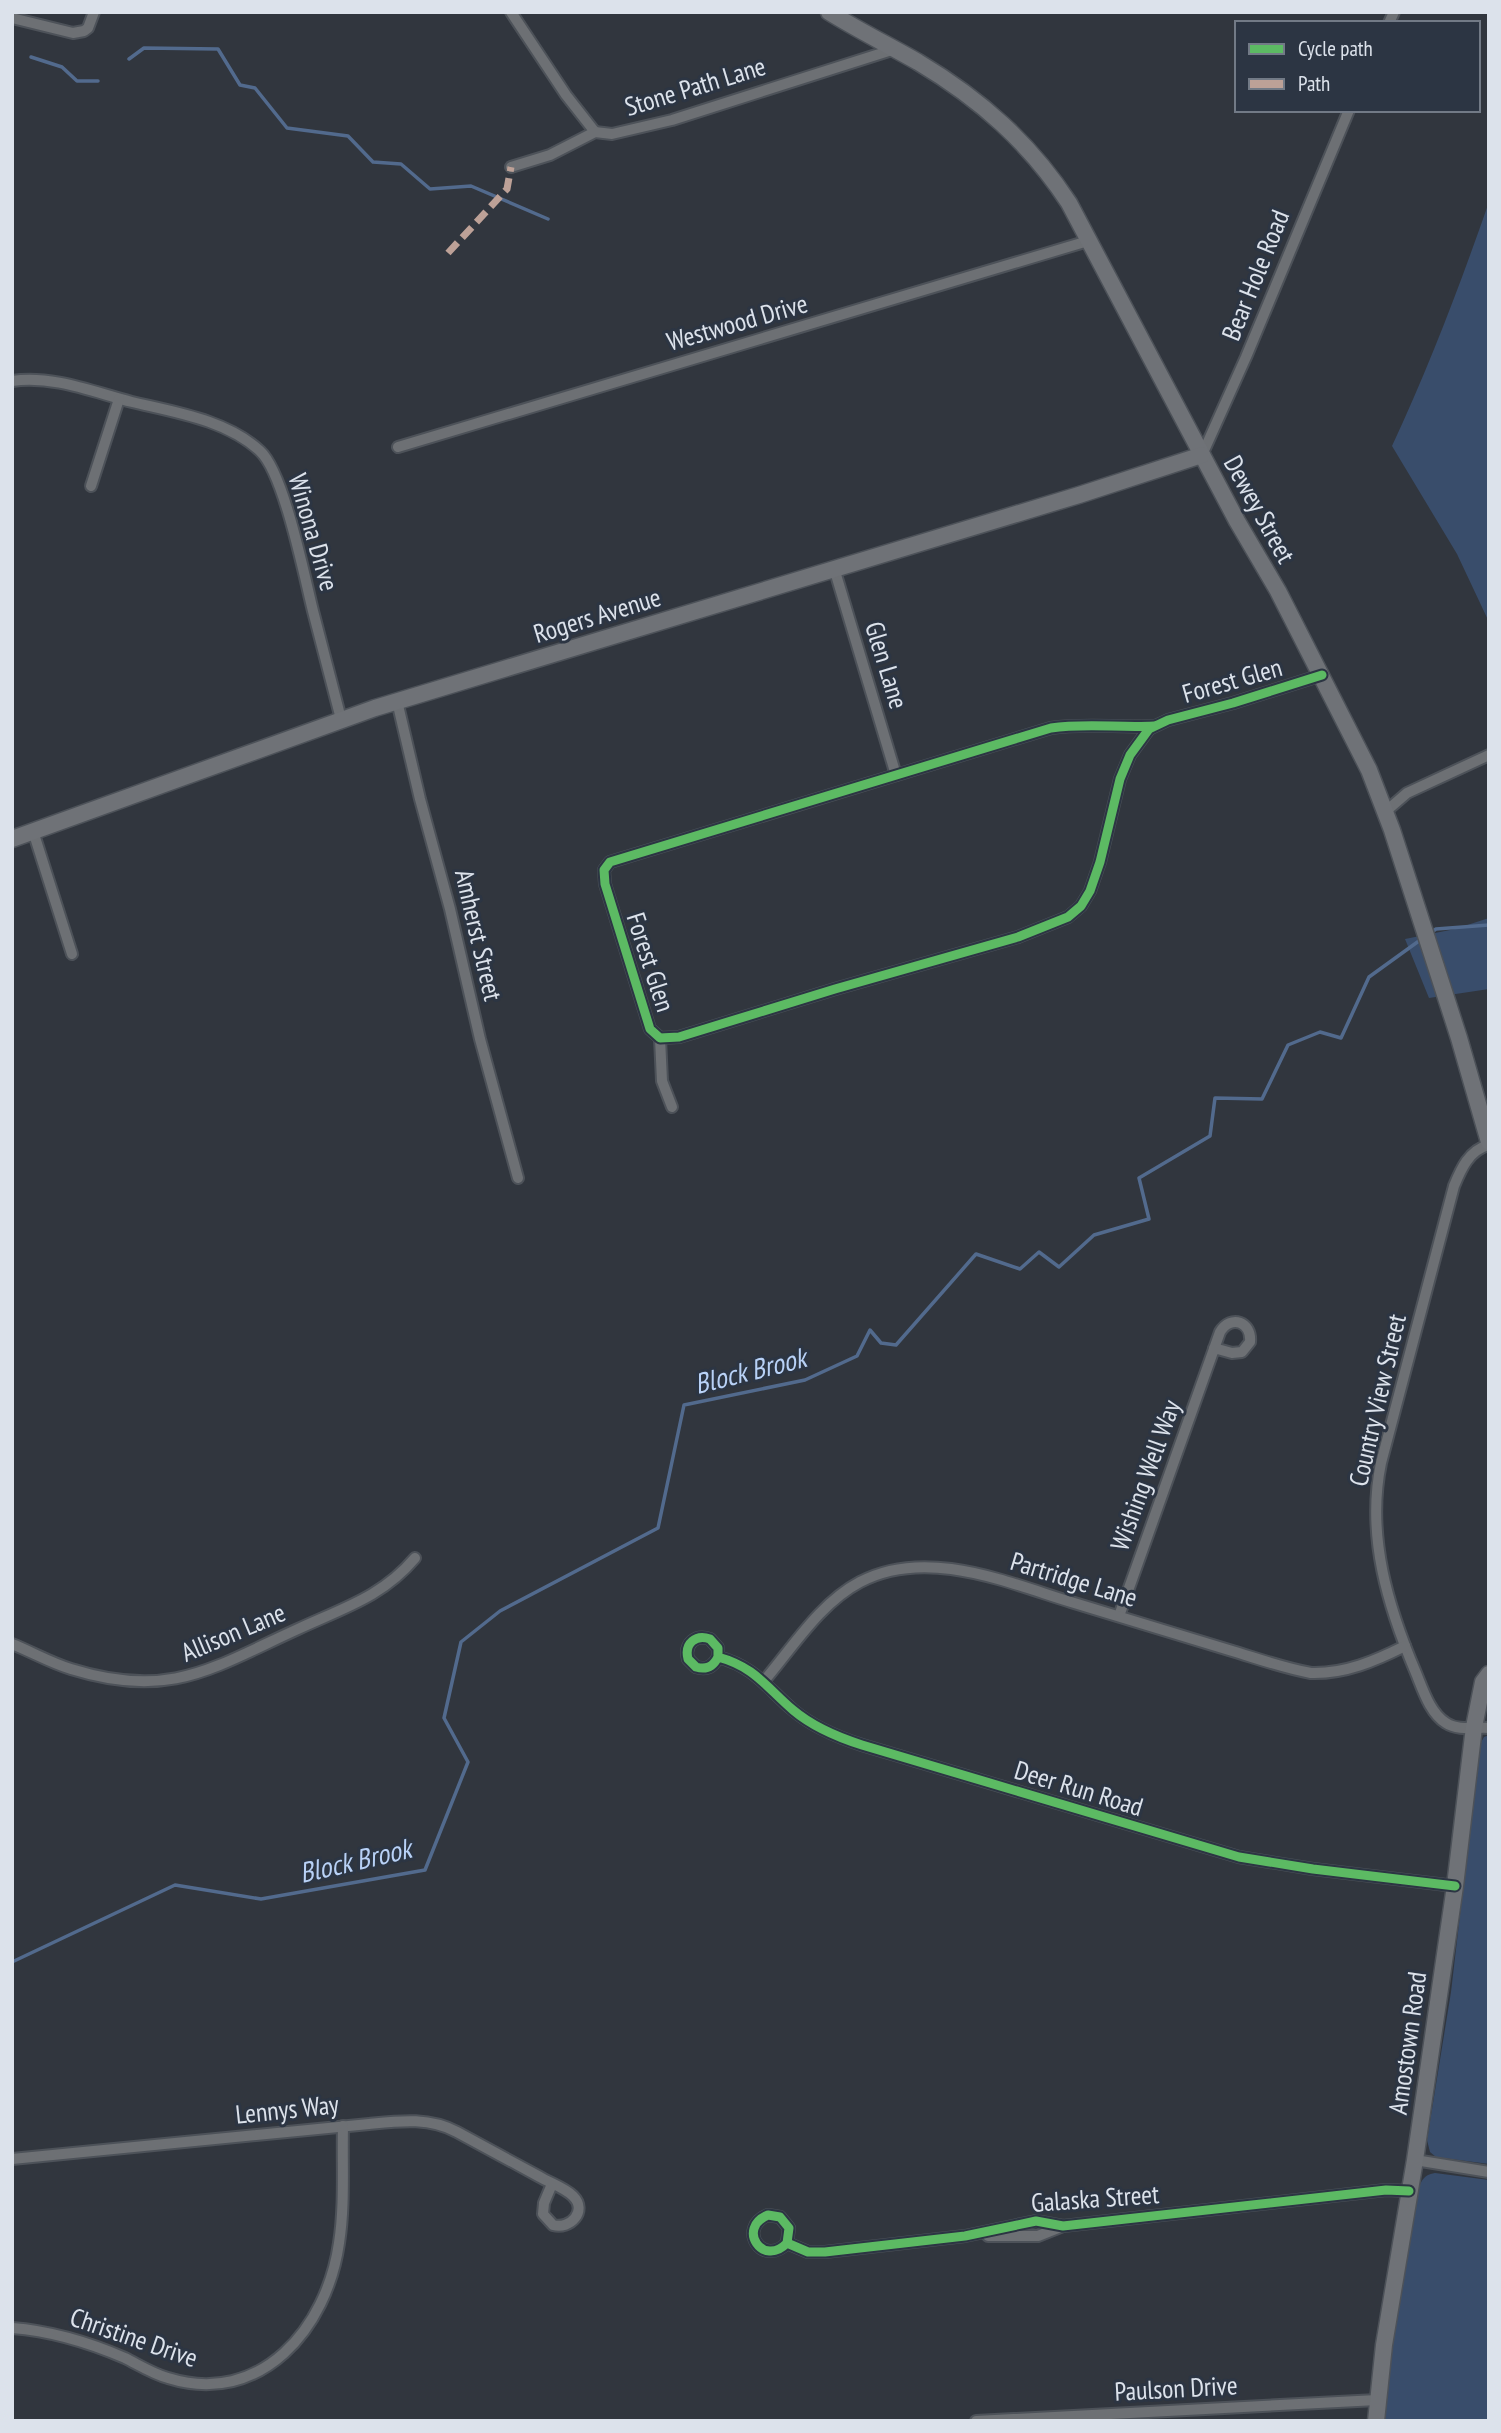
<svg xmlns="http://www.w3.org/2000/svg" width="1501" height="2433" font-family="'PT Sans Narrow',sans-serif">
<rect width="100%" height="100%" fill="#31363e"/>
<g fill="#394d6b">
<path d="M1489 202V622L1457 554 1392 446C1429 367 1460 285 1489 202Z"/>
<path d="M1489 918V989L1429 998 1405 939 1455 929Z"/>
<path d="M1489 1735V2164L1436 2157 1430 2152 1427 2140 1451 1992 1480 1744 1484 1737Z"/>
<path d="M1435 2173 1489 2180V2421H1383L1396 2320 1417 2195C1420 2183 1422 2175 1435 2173Z"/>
</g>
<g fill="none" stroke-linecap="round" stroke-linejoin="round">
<g stroke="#526a8d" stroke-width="3.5">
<path d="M31 57 62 67 77 81H98"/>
<path d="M129 59 144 48 218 49 240 85 255 88 287 128 348 136 373 162 401 164 430 189 471 186 548 219"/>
<path d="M1429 934 1436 929 1489 925"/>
<path d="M12 1962 175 1885 261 1899 425 1870 468 1762 444 1718 461 1642 500 1611 658 1528 684 1405 805 1380 857 1356 870 1330 881 1343 896 1345 976 1254 1020 1269 1039 1252 1059 1267 1094 1235 1149 1219 1139 1178 1210 1136 1215 1098 1262 1099 1288 1045 1320 1032 1341 1038 1369 977 1423 938"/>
</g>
<defs>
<g id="street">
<path d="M511 12 566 95 595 132"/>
<path d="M12 18 73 33 84 31 88 28 94 12"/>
<path d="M1389 23 1394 12"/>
<path d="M511 167 550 155 595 132 612 134 672 120 895 49"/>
<path d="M12 381C53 375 93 392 132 402 174 412 227 420 260 451 284 473 304 575 313 611 322 647 332 683 341 719"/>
<path d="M398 447 1088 241"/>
<path d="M1202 455 1246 357 1349 110"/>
<path d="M91 486 119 399"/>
<path d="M834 568 896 775"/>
<path d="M397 701 420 799 450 909 480 1039 518 1178"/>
<path d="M1154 726C1120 728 1085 723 1051 728L610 862 604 870 605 884 650 1029 660 1038 679 1037 835 989 1018 937 1068 917 1081 906 1090 891 1100 862 1120 779 1130 755 1149 729 1168 720 1233 703 1322 675"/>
<path d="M1385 812 1407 793 1489 755"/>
<path d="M33 831 72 954"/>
<path d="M660 1038 662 1081 672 1107"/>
<path d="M1489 1145C1469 1150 1461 1169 1454 1186L1381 1463C1366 1536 1388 1607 1416 1673 1423 1690 1430 1713 1446 1723 1458 1731 1475 1727 1489 1728"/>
<path d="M1119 1616 1220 1332C1231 1314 1252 1322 1250 1342L1242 1352 1232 1353 1214 1348"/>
<path d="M12 1644C32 1652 51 1663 71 1669 170 1700 212 1668 298 1629 343 1608 382 1597 415 1558"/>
<path d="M718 1657C713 1667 706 1670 696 1667L688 1659C684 1643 696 1634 710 1639L718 1648V1657C755 1667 766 1687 793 1710 813 1727 837 1737 862 1745L1239 1857 1313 1869 1455 1886"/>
<path d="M764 1681C793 1647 820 1603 860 1582 926 1547 1006 1582 1071 1602 1124 1618 1177 1634 1229 1650 1256 1658 1283 1668 1311 1673 1345 1674 1375 1661 1405 1646"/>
<path d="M12 2159 369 2124C399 2121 429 2117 457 2132 485 2147 512 2162 540 2177 550 2183 565 2188 573 2196 588 2211 570 2230 553 2225L543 2214 544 2203 552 2184"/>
<path d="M1415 2160 1489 2172"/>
<path d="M988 2236H1038L1063 2226"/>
<path d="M787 2243C763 2268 736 2228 768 2215L780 2217 789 2228 787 2243 808 2252H825L965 2236 1036 2221 1063 2226 1386 2190 1409 2191"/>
<path d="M12 2328C52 2331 88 2342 125 2358 139 2365 153 2374 168 2378 261 2407 327 2328 339 2243 345 2205 342 2165 343 2126"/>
<path d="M976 2421 1377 2400"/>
</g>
<g id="secondary">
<path d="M829 12C858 30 888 45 918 62 980 99 1030 143 1069 203L1237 521 1278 591 1369 770 1392 830 1459 1038 1489 1142"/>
<path d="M12 839 375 708 1079 495 1202 455"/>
<path d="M1376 2421 1384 2345 1415 2160 1455 1886 1474 1727 1483 1682 1489 1674"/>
</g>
</defs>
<use href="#street" stroke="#4d5259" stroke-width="14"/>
<use href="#secondary" stroke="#4d5259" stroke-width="19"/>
<use href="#street" stroke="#6d7074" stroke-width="10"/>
<use href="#secondary" stroke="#6f7277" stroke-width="16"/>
<path stroke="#bda197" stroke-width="7" stroke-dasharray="14 7" stroke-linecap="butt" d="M448 253 507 189 511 167"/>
<defs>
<g id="cycleway">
<path d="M1154 726C1120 728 1085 723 1051 728L610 862 604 870 605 884 650 1029 660 1038 679 1037 835 989 1018 937 1068 917 1081 906 1090 891 1100 862 1120 779 1130 755 1149 729 1168 720 1233 703 1322 675"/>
<path d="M718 1657C713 1667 706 1670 696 1667L688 1659C684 1643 696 1634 710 1639L718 1648V1657C755 1667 766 1687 793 1710 813 1727 837 1737 862 1745L1239 1857 1313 1869 1455 1886"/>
<path d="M787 2243C763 2268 736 2228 768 2215L780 2217 789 2228 787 2243 808 2252H825L965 2236 1036 2221 1063 2226 1386 2190 1409 2191"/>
</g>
</defs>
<use href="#cycleway" stroke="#2c3543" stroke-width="13"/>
<use href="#cycleway" stroke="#5cba63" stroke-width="9"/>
</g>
<g text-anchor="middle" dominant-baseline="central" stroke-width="6" stroke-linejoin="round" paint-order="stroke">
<g font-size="26" fill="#dce2eb" stroke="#2c3543">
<text transform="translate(695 86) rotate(-17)">Stone Path Lane</text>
<text transform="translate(1255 275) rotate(-68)">Bear Hole Road</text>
<text transform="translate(737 322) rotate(-16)">Westwood Drive</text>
<text transform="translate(1260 509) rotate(61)">Dewey Street</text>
<text transform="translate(314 532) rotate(74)">Winona Drive</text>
<text transform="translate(597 615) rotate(-17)">Rogers Avenue</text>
<text transform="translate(887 665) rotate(73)">Glen Lane</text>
<text transform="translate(1232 680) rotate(-16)">Forest Glen</text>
<text transform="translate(479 935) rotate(77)">Amherst Street</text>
<text transform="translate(651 962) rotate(72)">Forest Glen</text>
<text transform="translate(1377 1400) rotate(-77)">Country View Street</text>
<text transform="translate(1145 1475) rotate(-70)">Wishing Well Way</text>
<text transform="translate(1074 1579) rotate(17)">Partridge Lane</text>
<text transform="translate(233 1632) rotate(-23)">Allison Lane</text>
<text transform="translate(1079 1788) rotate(17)">Deer Run Road</text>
<text transform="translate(1407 2043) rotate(-82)">Amostown Road</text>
<text transform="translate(287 2109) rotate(-6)">Lennys Way</text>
<text transform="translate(1095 2198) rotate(-4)">Galaska Street</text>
<text transform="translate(134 2337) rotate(19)">Christine Drive</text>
<text transform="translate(1176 2388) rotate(-3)">Paulson Drive</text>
</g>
<g font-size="28" font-style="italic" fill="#b8d1f6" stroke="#2c3543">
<text transform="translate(750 1370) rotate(-14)">Block Brook</text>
<text transform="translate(355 1860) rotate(-13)">Block Brook</text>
</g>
</g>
<rect width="1501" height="2433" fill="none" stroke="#dce2eb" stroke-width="28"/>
<rect x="1235" y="21" width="245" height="91" fill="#2c3543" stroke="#727a86" stroke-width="2"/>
<rect x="1249" y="44" width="35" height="10" fill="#5cba63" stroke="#727a86" stroke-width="2"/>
<text x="1298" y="56" font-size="21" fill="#dce2eb">Cycle path</text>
<rect x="1249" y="79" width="35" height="10" fill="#bda197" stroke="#727a86" stroke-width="2"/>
<text x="1298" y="91" font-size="21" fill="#dce2eb">Path</text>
</svg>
